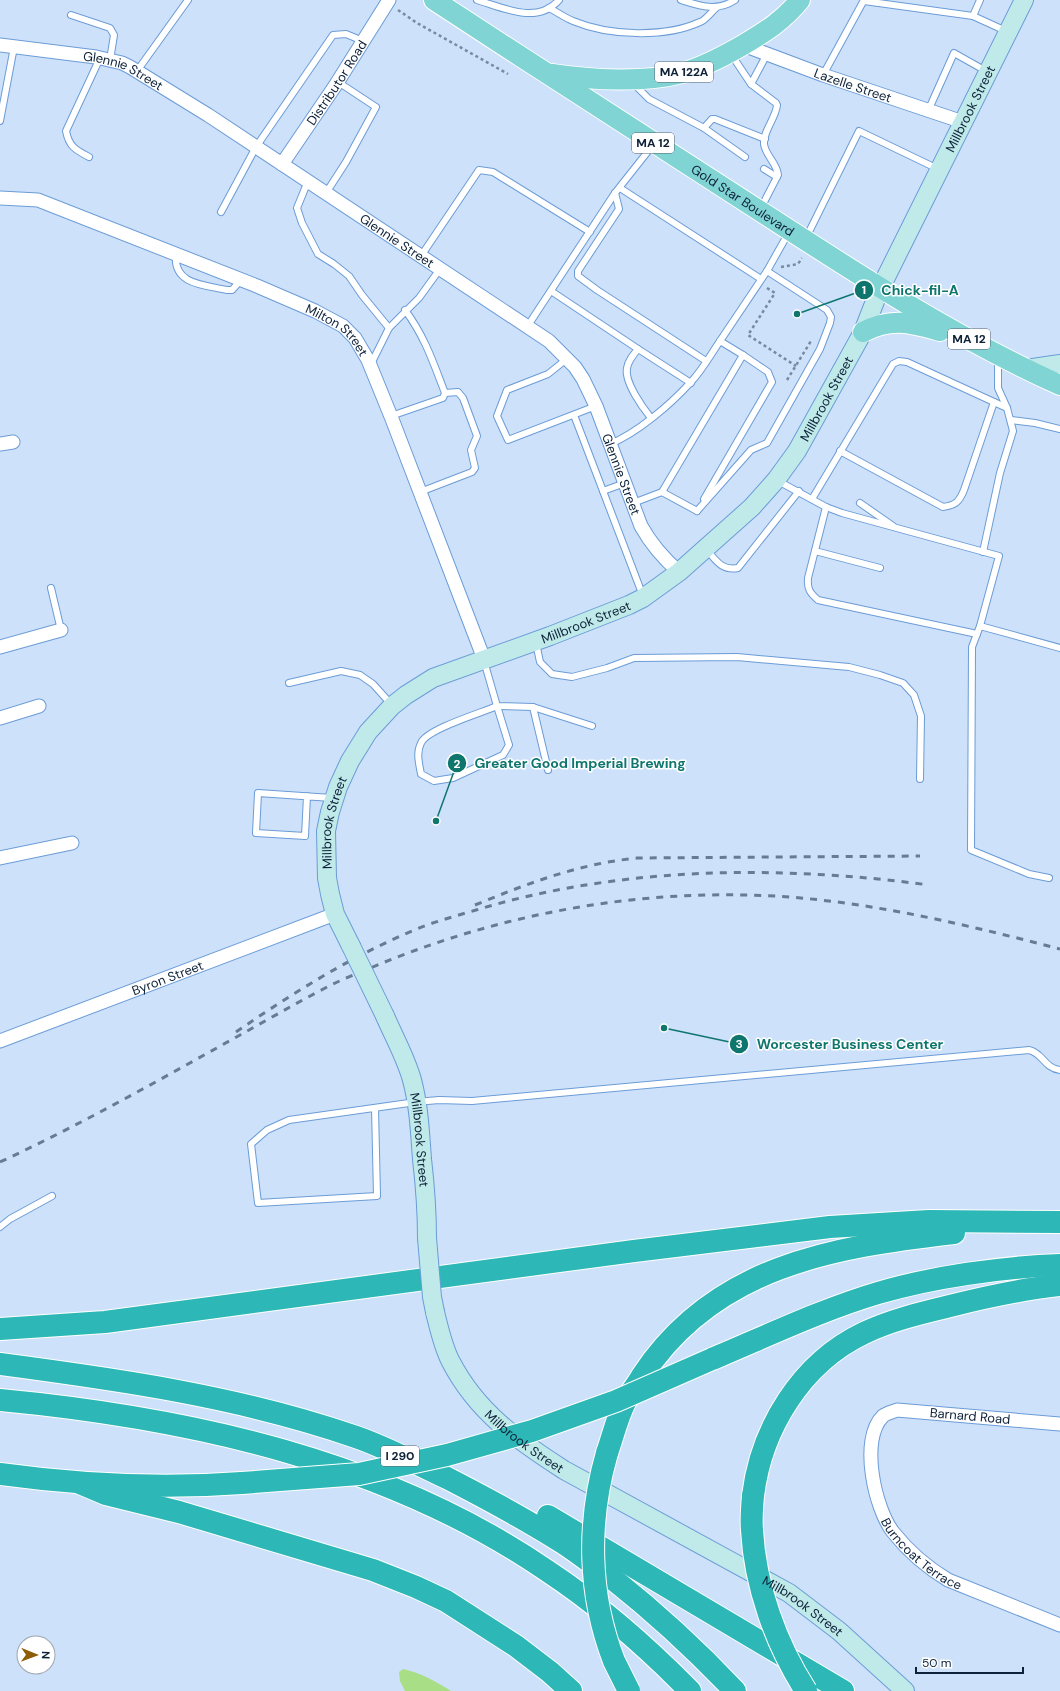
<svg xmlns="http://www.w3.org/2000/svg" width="1060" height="1691" font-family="'DM Sans',sans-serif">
<rect width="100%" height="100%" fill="#cde1fa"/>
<path fill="#a8de86" d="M403 1669C421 1673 435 1681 451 1691H405L400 1681 399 1672Z"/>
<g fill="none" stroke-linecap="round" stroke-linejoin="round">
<defs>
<g id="lane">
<path d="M477 0C504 8 537 25 559 0"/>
<path d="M681 0C700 6 717 12 735 0"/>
<path d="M864 1 973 16 1006 31"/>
<path d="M549 8C557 12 565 18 573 21 609 36 665 38 700 22 706 20 711 12 716 8"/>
<path d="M71 15 110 28 114 35 110 60"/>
<path d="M973 16 980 0"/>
<path d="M731 54 751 84"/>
<path d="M137 71 188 0"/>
<path d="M823 75 864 0"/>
<path d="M634 84 649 99 704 128 712 119H715L765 139"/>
<path d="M928 111 954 53 986 71"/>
<path d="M0 121 14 47"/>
<path d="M704 128 745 157"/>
<path d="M89 157C76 150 69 147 66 131L100 58"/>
<path d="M764 169 777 177"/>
<path d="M308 181 297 208 302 223 318 254 334 264 349 276 362 295 389 328"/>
<path d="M620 188 761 279"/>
<path d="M326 193 346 162 376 107 338 82"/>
<path d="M615 193 619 209 578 271V276L597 290 706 361"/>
<path d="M761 208 778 175C777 163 765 155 764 144 763 131 776 118 777 105L776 103 751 84 767 54"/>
<path d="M221 212 256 147 333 35 346 34 363 41"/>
<path d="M806 238 859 131 938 169"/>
<path d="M176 255C173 285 205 285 227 290H232L241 280"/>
<path d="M421 256 479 170 493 172 590 232"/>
<path d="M551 291 638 349"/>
<path d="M527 327 615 193 653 145"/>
<path d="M568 358 548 374 507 390 497 416 508 440 596 406"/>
<path d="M371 364 389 328 419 298 440 269"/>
<path d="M574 415 603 491 625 483"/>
<path d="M391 416 443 398 445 393C433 362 425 337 405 310"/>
<path d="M651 418C643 408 624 382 627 368 628 361 633 355 638 349L691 383"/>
<path d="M1011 420 1035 423 1060 429"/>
<path d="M610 444C637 433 670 405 690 383 702 371 711 354 720 341"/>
<path d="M840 451 943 507C956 505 959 502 964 490L994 402"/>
<path d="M778 481 826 507 842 513 999 556 980 626 1060 648"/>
<path d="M603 491 643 596"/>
<path d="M420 492 472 472 475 468 471 450 477 436 463 398 458 392 445 393"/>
<path d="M662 492 743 355 720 341 767 271 789 232"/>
<path d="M704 499 772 382 768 372 743 355"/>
<path d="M812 499 893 364 899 361 907 362 1007 408"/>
<path d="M633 503 662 492 697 511"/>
<path d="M860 503 893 526"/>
<path d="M826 507 808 578C807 589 810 593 818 600L977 634"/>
<path d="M697 511 751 450 767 443 820 349 830 323 831 317 827 310 767 271"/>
<path d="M706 549C716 560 721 571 738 568L799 491"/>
<path d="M815 551 880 568"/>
<path d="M983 552 1000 473 1013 431 1007 408 998 388V358"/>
<path d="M51 588 61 630"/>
<path d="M980 626 972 647 971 850 1029 874 1049 878"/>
<path d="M536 643 540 662 552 674 572 677 607 668 634 658 737 657 849 667 880 675 903 683 914 695 921 716 920 779"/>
<path d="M484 661 497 706 533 707 548 770"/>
<path d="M289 683 341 671 360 675 373 684 391 704"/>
<path d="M497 706 509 745 503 755 453 778 434 781 421 774C419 763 416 753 421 743 427 729 481 713 497 706Z"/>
<path d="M533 707 592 726"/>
<path d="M307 796 305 836 256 833 258 793 332 798"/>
<path d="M375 1108 377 1196 258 1203 251 1144 267 1130 289 1120 416 1102 439 1100 472 1101 1029 1050C1043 1053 1044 1068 1060 1070"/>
<path d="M0 1227 10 1219 52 1196"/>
</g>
<g id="street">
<path id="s1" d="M0 45 96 57 122 63 130 67 208 115 549 341 575 367 583 379 596 406 641 526C651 544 663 558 679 572"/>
<path id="s2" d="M743 45 823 75 963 122"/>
<path id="s3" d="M282 164 335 86 389 0"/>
<path id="s4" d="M0 198 38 200 257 286 315 311 343 326 355 338 368 360 392 419 484 659"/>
<path d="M0 444 13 442"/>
<path d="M0 647 61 630"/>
<path d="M0 718 39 706"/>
<path d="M0 858 72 843"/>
<path id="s5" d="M0 1041 335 914"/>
<path id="s6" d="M1060 1424 897 1410C892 1412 887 1413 883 1416 859 1439 875 1509 893 1532 908 1551 928 1568 948 1580L1060 1625"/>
</g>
<g id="secondary">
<path d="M1026 369 1060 364"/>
<path id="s7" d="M351 946 335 914 330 894 327 878 326 831 330 812 338 787 350 761 368 732 392 706 406 695 433 678 550 636 629 605 643 598 679 572 752 507 776 480 797 451 863 332 879 291 1024 0"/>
<path id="s8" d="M385 1016C394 1037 406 1058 412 1080 419 1106 420 1133 422 1159 425 1185 427 1212 427 1238"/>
<path id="s9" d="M435 1312C439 1328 443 1347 451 1362 477 1412 517 1440 564 1470L789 1593 839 1631 905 1691"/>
</g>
<g id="primary">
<path id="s10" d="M434 0C542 71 651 140 760 211 857 274 954 337 1060 385"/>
<path d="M552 74C591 80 645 83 682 73 704 67 724 56 743 45 765 32 784 20 800 0"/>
<path d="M863 332C892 317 911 323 940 331"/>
</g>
<g id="highway">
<path d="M0 1329 105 1322 634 1251 830 1227 929 1221 1060 1222"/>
<path d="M712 1359C767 1336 821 1310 878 1293 932 1277 1003 1267 1060 1265"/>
<path d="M0 1364C121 1380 241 1397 356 1437 388 1448 417 1464 447 1478 486 1498 525 1519 563 1543 580 1554 596 1567 613 1579 656 1613 697 1651 735 1691"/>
<path d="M0 1400C190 1418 386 1461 546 1570 599 1605 646 1646 690 1691"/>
<path d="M607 1453C613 1436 617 1418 625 1402 630 1393 637 1385 642 1376 714 1266 833 1247 954 1233"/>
<path d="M0 1474C80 1485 161 1489 242 1483"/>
<path d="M80 1483 106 1494 179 1512 373 1570 416 1587 446 1601 516 1646 550 1672 571 1691"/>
<path d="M753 1496C761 1429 801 1363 864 1333 891 1320 921 1313 950 1306 986 1297 1023 1289 1060 1285"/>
<path d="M548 1516 843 1691"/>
</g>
</defs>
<use href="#lane" stroke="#6b9cd7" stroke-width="8"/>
<use href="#street" stroke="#6b9cd7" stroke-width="15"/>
<use href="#secondary" stroke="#6b9cd7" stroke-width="20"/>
<use href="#primary" stroke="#fff" stroke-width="22"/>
<use href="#highway" stroke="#fff" stroke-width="24"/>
<g stroke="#768aa2" stroke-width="2.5" stroke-dasharray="3 3" stroke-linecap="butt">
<path d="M398 10 417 23 508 74"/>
<path d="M781 267 798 264 802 258"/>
<path d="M767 288 775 293 748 335 796 366"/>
<path d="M787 380 811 341"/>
</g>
<use href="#lane" stroke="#fff" stroke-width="6"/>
<use href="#street" stroke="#fff" stroke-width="13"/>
<use href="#secondary" stroke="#c0eae9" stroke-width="18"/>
<use href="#primary" stroke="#81d4d4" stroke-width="20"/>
<use href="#highway" stroke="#2db8b7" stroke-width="22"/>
<g stroke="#677b93" stroke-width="3" stroke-dasharray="7 7" stroke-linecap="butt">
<path d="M475 905C529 883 578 864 637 858L920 856"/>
<path d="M236 1032C293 993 353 955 417 929 436 921 456 916 476 910 622 866 780 865 929 885"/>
<path d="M0 1162C82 1124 161 1079 240 1035 269 1019 298 1002 329 986 345 978 363 971 380 964 509 911 649 887 789 897 880 904 972 926 1060 949"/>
</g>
<defs>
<g id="secondary-bridge">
<path d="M351 946 385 1016"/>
<path d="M427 1238 432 1297 435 1312"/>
</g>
<g id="highway-bridge">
<path d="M607 1453C587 1522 588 1594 614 1661 619 1671 624 1681 629 1691"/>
<path d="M242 1483 359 1474 447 1455 532 1431 616 1401 712 1359"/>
<path d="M753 1496C752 1507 751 1519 752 1530 755 1586 776 1644 806 1691"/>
</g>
</defs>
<use href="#secondary-bridge" stroke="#6b9cd7" stroke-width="20" stroke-linecap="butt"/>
<use href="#highway-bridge" stroke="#fff" stroke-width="24" stroke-linecap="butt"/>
<use href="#secondary-bridge" stroke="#c0eae9" stroke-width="18"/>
<use href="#highway-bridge" stroke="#2db8b7" stroke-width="22"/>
</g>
<g text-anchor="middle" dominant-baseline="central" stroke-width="3" stroke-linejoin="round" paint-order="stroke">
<g fill="#fff" stroke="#566474" stroke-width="1">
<rect x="655" y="62" width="58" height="20" rx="3"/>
<rect x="632" y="133" width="42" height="20" rx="3"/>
<rect x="948" y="329" width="42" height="20" rx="3"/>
<rect x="381" y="1446" width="38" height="20" rx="3"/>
</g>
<g font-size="12" font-weight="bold" fill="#0d2138">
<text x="684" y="72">MA 122A</text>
<text x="653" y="143">MA 12</text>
<text x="969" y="339">MA 12</text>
<text x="400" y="1456">I 290</text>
</g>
<g font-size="13" fill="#0d2138" stroke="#fff">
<text stroke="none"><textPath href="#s1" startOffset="127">Glennie Street</textPath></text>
<text stroke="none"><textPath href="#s3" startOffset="98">Distributor Road</textPath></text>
<text stroke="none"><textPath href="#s2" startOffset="117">Lazelle Street</textPath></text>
<text stroke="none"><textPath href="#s7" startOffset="1136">Millbrook Street</textPath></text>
<text stroke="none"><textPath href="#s10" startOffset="368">Gold Star Boulevard</textPath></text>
<text stroke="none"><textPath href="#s1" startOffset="451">Glennie Street</textPath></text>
<text stroke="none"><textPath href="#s4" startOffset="366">Milton Street</textPath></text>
<text stroke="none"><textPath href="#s7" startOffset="812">Millbrook Street</textPath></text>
<text stroke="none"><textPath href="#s1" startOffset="787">Glennie Street</textPath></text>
<text stroke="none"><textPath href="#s7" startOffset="476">Millbrook Street</textPath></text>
<text stroke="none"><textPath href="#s7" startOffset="129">Millbrook Street</textPath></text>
<text stroke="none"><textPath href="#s5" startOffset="179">Byron Street</textPath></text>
<text stroke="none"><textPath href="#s8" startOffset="130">Millbrook Street</textPath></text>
<text transform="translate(970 1416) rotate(5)">Barnard Road</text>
<text stroke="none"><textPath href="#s9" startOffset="162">Millbrook Street</textPath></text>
<text stroke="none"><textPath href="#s6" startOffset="338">Burncoat Terrace</textPath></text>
<text stroke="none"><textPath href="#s9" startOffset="486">Millbrook Street</textPath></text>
</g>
</g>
<path fill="none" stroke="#0f766e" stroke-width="1.5" d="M797 314L864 290M436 821L457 763M664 1028L739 1044"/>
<g fill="#0f766e" stroke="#fff" stroke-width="1.5">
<circle cx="797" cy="314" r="4"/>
<circle cx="436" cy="821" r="4"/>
<circle cx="664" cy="1028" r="4"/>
<circle cx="864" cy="290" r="10"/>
<circle cx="457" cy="763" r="10"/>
<circle cx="739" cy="1044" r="10"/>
</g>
<g font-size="12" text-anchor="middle" font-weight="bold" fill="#fff">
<text x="864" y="294">1</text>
<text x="457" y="768">2</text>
<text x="739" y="1048">3</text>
</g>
<g font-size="14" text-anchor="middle" font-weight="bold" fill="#0f766e" stroke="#fff" stroke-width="3" stroke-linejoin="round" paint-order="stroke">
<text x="920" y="295">Chick-fil-A</text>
<text x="580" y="768">Greater Good Imperial Brewing</text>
<text x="850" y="1049">Worcester Business Center</text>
</g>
<g transform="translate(36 1655) rotate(91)"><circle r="19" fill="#ffffff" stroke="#9ea6af"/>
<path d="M0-3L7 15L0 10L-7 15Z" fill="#8c5d05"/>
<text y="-6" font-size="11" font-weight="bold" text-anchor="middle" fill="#0d2138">N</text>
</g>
<path d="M916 1667v6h107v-6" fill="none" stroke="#0d2138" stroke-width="2"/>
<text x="922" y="1667" font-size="12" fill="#0d2138" stroke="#ffffff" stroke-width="3" paint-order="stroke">50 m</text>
</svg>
